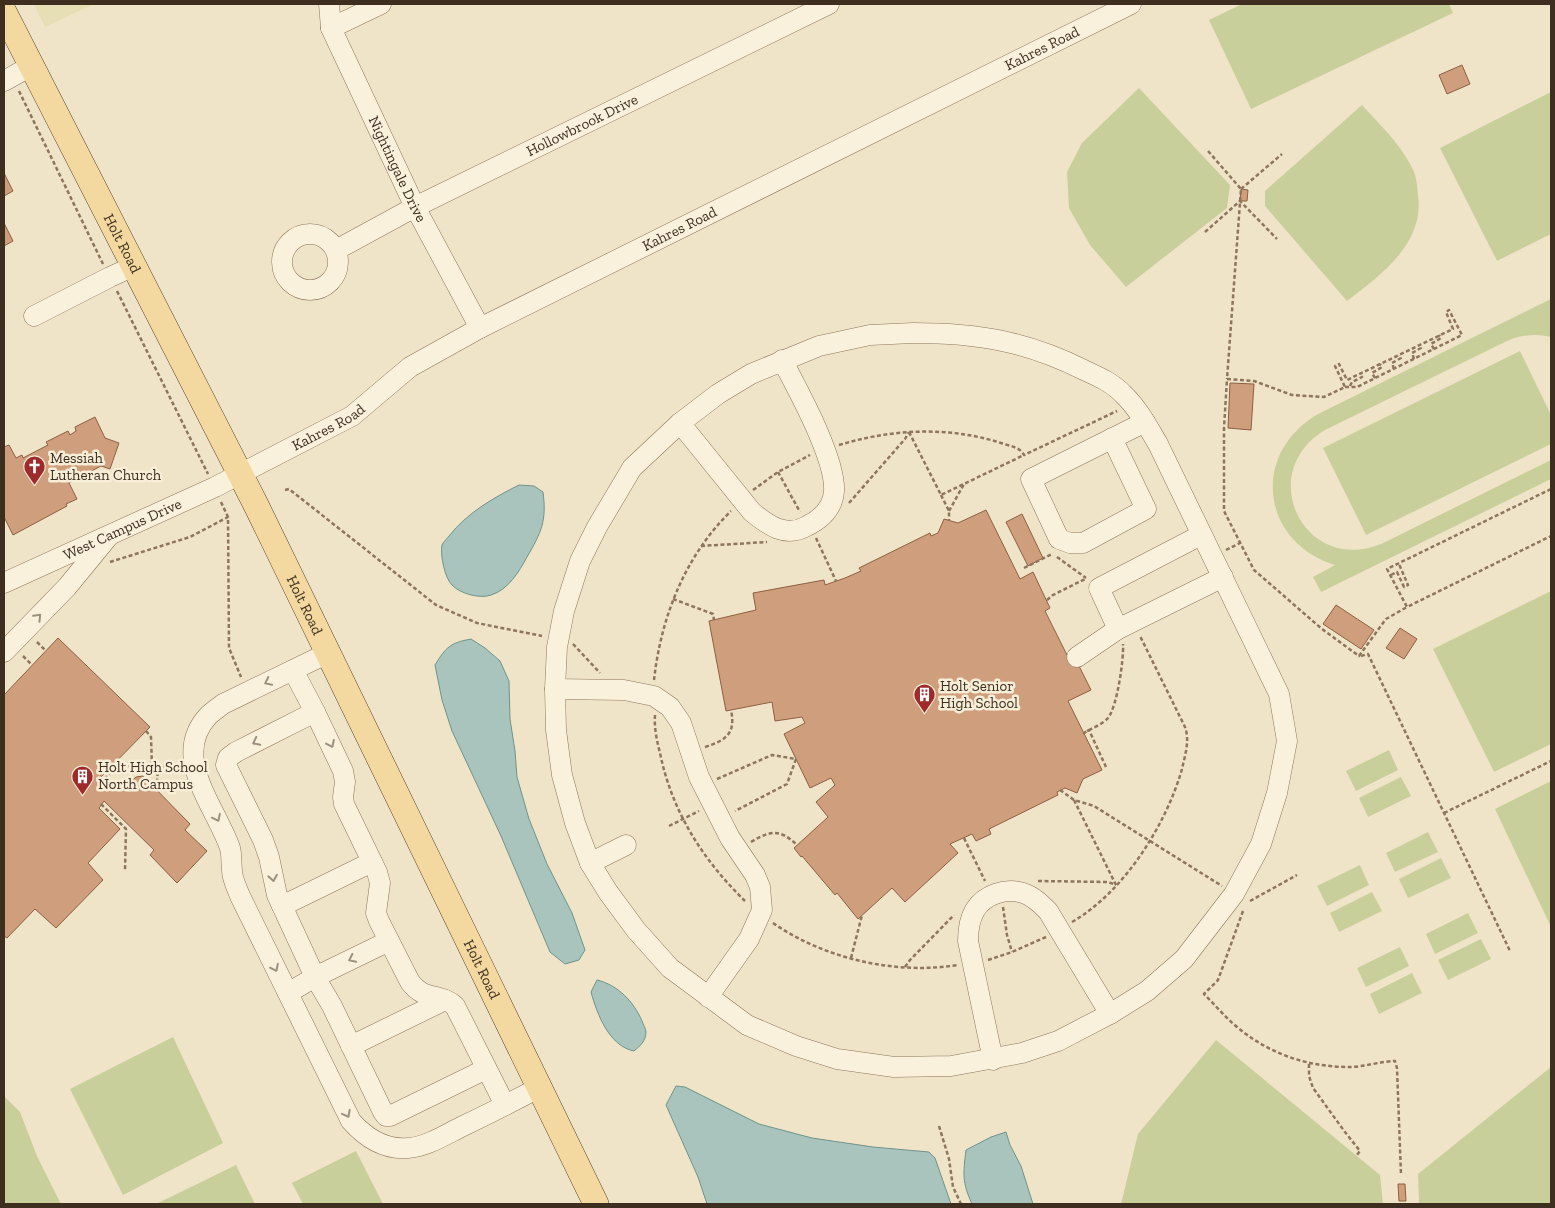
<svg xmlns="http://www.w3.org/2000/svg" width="1555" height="1208" font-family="'Zilla Slab',serif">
<rect width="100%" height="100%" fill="#f0e4c8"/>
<path fill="#e6deb5" d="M34 4H94L45 27Z"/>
<g fill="#c9cf9b">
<path d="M1242 4H1449L1453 13 1251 109 1209 20Z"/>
<path d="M1139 88 1230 185 1227 208 1126 287 1090 245 1069 208 1067 172 1082 143Z"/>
<path d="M1551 92V234L1497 261 1440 148Z"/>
<path d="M1362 105C1380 125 1403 146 1414 172 1417 179 1417 187 1418 195 1425 243 1381 275 1347 301L1265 206V191Z"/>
<path d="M1551 299V337C1536 333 1521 335 1507 341L1325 430C1254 473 1304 575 1381 544L1551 460V479L1321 592 1313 577 1335 565C1261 542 1250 454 1318 414Z"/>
<path d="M1520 351 1551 415V444L1366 535 1323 448Z"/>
<path d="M1551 591V744L1494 772 1433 649Z"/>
<path d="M1389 750 1398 770 1356 791 1346 771Z"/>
<path d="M1401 777 1411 796 1368 817 1359 798Z"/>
<path d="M1551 781V927L1495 809Z"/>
<path d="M1428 832 1438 852 1395 872 1386 853Z"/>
<path d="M1441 858 1451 878 1408 898 1399 879Z"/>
<path d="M1360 865 1369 885 1327 906 1317 886Z"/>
<path d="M1372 892 1382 911 1339 932 1330 913Z"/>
<path d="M1468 913 1478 933 1435 954 1426 934Z"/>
<path d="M1481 939 1491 959 1448 980 1438 960Z"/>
<path d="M1400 947 1409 966 1366 987 1357 968Z"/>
<path d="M1412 973 1422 993 1379 1014 1370 994Z"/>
<path d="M173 1037 223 1143 123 1195 70 1089Z"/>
<path d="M1216 1040 1380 1175 1383 1204H1121L1138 1134Z"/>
<path d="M1551 1067V1204H1419L1418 1174Z"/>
<path d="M4 1096 20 1112 37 1156 61 1204H4Z"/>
<path d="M356 1151 383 1204H303L292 1183Z"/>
<path d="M236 1165 255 1204H156Z"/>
</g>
<g fill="#a9c4bc" stroke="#6f938a">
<path d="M519 485 534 486 543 492C547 521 541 533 527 557 519 572 508 590 491 595 481 599 460 594 452 585 445 578 440 556 442 545 443 542 447 539 449 536 467 513 493 498 519 485Z"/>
<path d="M471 639 485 648 500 661 509 681 510 719 515 751 517 777 529 819 547 864 572 913 585 950 579 960 565 964 550 952 501 836 452 731 442 700 435 665C446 647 450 643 471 639Z"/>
<path d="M597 980C618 985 634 1002 642 1021 643 1024 646 1029 646 1032 646 1041 640 1046 634 1051 609 1046 597 1014 591 992Z"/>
<path d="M676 1086 685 1087 759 1124 812 1138 873 1147 929 1152 935 1158 951 1204H707L698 1177 666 1105Z"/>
<path d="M1006 1132 1010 1145 1021 1166 1033 1204H972C962 1182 963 1174 966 1150L991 1137Z"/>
</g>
<g fill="#cf9f7d" stroke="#8d5f41">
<path d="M1462 65 1470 84 1447 94 1439 75Z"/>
<path d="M4 173 13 191 4 196Z"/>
<path d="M1241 189 1248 190 1247 201H1240Z"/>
<path d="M4 223 13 241 4 246Z"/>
<path d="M1230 383 1254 384 1251 430 1228 428Z"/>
<path d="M95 417 105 438 119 443 110 469 101 466 69 483 77 499 66 504 67 506 13 535 4 517V447L9 445 16 458 22 455 23 458 48 445 46 442 68 431 70 435 76 431 75 427Z"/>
<path d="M986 510 1020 579 1033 572 1050 608 1045 611 1068 657 1073 654 1091 690 1068 701 1102 770 1083 779 1077 793 1065 788 1057 792 1058 795 989 829 991 834 976 841 972 834 950 844 958 853 905 902 892 888 858 919 837 893 835 895 802 856 801 857 794 848 828 817 816 802 835 785 831 778 810 788 784 734 805 723 802 717 775 721 772 702 726 711 709 621 756 610 753 593 824 580 825 585 845 578 861 571 859 568 930 533 931 536 938 533 944 519 958 523Z"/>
<path d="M1022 514 1043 558 1028 566 1006 522Z"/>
<path d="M1336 605 1374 630 1361 649 1323 624Z"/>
<path d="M1400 628 1417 639 1404 659 1386 648Z"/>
<path d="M58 638 150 727 97 781 103 788 107 783 111 788 115 783 119 788 123 784 125 787 136 777 143 776 190 824 185 830 207 851 177 883 150 855 154 850 104 801 99 808 120 829 88 863 103 880 56 928 35 909 7 938 4 936V695Z"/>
<path d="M1398 1184H1405L1406 1201H1399Z"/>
</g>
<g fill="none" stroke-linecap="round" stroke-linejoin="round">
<defs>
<g id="minor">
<path id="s1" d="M329 4 331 28 415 207 480 328"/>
<path d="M331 28 381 4"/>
<path d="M4 81 31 66"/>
<circle cx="310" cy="262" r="28"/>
<path id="s2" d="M336 250 415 207 829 4"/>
<path d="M34 316 110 277 134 266"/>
<path d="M913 333C978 333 1025 341 1084 370 1097 376 1113 383 1123 394 1138 408 1148 427 1158 444L1279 694 1287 741 1277 793 1261 844 1234 894 1184 959 1147 991 1110 1014 1058 1041 1022 1053 951 1066 894 1067 837 1059 796 1046 747 1025 670 968 636 930 608 892 590 863 575 823 562 775 556 730 555 689 557 647 564 611 580 561 597 527 632 468 680 423 718 394 751 374 819 346 870 335Z"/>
<path d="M680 423 752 512C769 526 786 538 807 526 821 519 833 508 834 491 836 459 798 390 782 360"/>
<path d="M1112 438 1146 509 1083 543H1070L1059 539 1031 479 1145 422"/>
<path id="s3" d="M4 583 215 487 352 416 410 367 480 328 1131 4"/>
<path d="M1118 629 1099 588 1201 535"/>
<path d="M4 652 67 587 108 537"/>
<path d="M328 653 223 704C218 708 212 712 208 716 170 757 216 807 230 848 232 855 231 863 232 870 232 879 237 888 240 896L351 1121C366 1138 385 1150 408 1148 426 1147 445 1135 461 1127 488 1114 514 1101 540 1087"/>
<path d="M1077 657 1118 629 1223 577"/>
<path d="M293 670 315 712 343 771 345 782 343 797 344 804 377 872 380 883 376 913 379 921 410 982C425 1002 440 992 455 1006L505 1105"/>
<path d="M555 689 624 690 654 696 670 707 681 723 699 777 730 838 755 875 760 887 762 910 749 939 708 997"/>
<path d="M590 863 626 845"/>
<path d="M282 906 372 862"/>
<path d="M389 941 315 977 332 1006 383 1112 386 1116H390L486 1069"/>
<path d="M288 993 315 977 277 895 269 857 263 840 226 765 228 758 236 752 315 712"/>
<path d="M351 1046 445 1000"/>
<path d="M993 1060 968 941C968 930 969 920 975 910 984 895 1006 887 1023 893 1033 896 1041 904 1048 911L1110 1014"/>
</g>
<g id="major">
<path id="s4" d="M4 12 256 505 596 1204"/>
</g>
</defs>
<use href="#minor" stroke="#8d765c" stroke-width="21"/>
<use href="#major" stroke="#5b4430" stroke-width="26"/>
<g stroke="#8d765c" stroke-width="2.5" stroke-dasharray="4 2.5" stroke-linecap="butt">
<path d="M19 91 103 264"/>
<path d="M1208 151 1241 189 1227 379"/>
<path d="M1241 189 1282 154"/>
<path d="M1205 232 1240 201 1277 239"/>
<path d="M117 291 208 474"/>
<path d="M1434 349 1431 344 1441 338 1439 335"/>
<path d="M1414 359 1412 353 1421 348 1420 345"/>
<path d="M1394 369 1392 363 1401 358 1400 355"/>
<path d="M1375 378 1372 373 1382 367 1380 364"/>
<path d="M1350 386 1352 382 1362 377 1360 374"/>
<path d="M1345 387H1357L1462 335 1449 310 1446 312 1453 329 1347 380 1339 364 1335 366 1345 387 1324 397 1292 395 1254 381 1227 379 1224 428V511L1254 570 1322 629 1359 656 1386 619 1407 607"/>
<path d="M909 432 941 495 1024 455"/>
<path d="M839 445C892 429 948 426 1001 443 1010 446 1020 447 1024 455L1117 411"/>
<path d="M778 472 800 512"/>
<path d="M1551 489 1387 569 1407 607 1551 536"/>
<path d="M285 490 289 489 436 605 477 623 542 636"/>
<path d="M753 490 778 472 810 455"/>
<path d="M941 495 949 511V521"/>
<path d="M221 502 228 517 229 648 241 677"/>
<path d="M849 503 905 439 909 432"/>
<path d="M949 511 964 484"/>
<path d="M816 538 836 581"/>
<path d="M701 546 767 542"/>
<path d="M1226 550 1240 543"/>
<path d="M1057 557 1086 578"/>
<path d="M110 562 190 537 228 517"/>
<path d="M1024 568 1052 554"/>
<path d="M1391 575 1397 572 1404 587 1408 585 1399 564"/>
<path d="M673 599 713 614 714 620"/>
<path d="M1047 600 1053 595 1085 579"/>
<path d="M37 642 46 651"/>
<path d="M573 644 600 673"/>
<path d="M23 656 32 665"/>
<path d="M1361 656 1368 654 1510 951"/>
<path d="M654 680C661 617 685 556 731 511"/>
<path d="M655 715C654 728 657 741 660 753 672 812 703 860 745 901"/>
<path d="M146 731 151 737 152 766"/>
<path d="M705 747C726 740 736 734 731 710"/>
<path d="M1106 767 1089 730 1084 733C1090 729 1103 724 1108 718 1117 707 1124 659 1123 644"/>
<path d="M717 779 772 755 796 759 787 784 735 811"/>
<path d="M100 784 116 766H179"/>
<path d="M153 787 157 784 158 766"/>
<path d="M1060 790 1074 800 1094 806 1222 886"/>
<path d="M1074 800 1116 885"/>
<path d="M101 804 126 829 125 870"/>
<path d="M1444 813 1551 761"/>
<path d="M669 826 699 811"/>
<path d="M964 838 985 881"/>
<path d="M751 842C771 830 780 829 797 845"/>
<path d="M1038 881 1108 882 1116 885"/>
<path d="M1250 901 1297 875"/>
<path d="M1003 907 1007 935 1012 952"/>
<path d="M1243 911 1218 980 1204 994C1215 1005 1225 1017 1237 1027 1269 1054 1308 1067 1349 1067 1364 1067 1382 1061 1395 1061L1397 1068 1401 1175"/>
<path d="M1072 922C1124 892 1166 825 1182 769 1185 755 1190 741 1185 727L1140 636"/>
<path d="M773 923C825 959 896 975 958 965"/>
<path d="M851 958 862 915"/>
<path d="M988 960 1012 952 1046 937"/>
<path d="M905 967 910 960 954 915"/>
<path d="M1309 1064V1076L1313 1088 1345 1132 1360 1151 1357 1155"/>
<path d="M939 1126 949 1159 953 1187 961 1204"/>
</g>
<use href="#minor" stroke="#faf1dc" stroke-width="20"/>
<use href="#major" stroke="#f3d9a0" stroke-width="25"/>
</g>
<defs><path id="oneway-chevron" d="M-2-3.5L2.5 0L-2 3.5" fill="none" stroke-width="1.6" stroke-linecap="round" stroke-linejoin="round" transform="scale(1.25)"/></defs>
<g stroke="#9c907e">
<use href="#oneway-chevron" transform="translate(38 617) rotate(-46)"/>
<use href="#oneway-chevron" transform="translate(268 682) rotate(154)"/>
<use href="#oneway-chevron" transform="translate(256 742) rotate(153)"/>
<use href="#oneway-chevron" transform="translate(331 744) rotate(65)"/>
<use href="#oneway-chevron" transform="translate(217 818) rotate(64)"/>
<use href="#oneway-chevron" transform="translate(273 878) rotate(80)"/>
<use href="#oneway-chevron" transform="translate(352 959) rotate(154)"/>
<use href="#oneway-chevron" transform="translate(275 968) rotate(64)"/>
<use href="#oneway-chevron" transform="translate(347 1114) rotate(62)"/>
</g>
<defs>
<symbol id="church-pin" viewBox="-11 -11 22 30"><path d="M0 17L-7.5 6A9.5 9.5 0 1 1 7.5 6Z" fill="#9e2a2b" stroke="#f7eed8"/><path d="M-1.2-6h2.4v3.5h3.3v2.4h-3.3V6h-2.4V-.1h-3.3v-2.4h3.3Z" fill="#fff"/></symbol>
<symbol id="building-pin" viewBox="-11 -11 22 30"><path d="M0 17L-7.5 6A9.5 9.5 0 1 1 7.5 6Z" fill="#9e2a2b" stroke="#f7eed8"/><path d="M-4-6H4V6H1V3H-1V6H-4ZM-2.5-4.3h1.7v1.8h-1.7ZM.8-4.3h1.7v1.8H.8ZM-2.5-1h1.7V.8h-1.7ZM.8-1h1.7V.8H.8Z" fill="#fff"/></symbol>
</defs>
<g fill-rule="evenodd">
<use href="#church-pin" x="22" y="454" width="25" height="34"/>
<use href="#building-pin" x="912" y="682" width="25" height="34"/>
<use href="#building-pin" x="70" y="764" width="25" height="34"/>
</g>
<g text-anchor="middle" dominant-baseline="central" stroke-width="5" stroke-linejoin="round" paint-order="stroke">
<g font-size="15" fill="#3d2e20" stroke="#f7eed8">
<text stroke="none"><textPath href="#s3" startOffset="1170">Kahres Road</textPath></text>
<text stroke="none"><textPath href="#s2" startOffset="276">Hollowbrook Drive</textPath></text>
<text stroke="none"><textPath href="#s1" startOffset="180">Nightingale Drive</textPath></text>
<text stroke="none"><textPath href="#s3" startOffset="765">Kahres Road</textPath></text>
<text stroke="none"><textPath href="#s4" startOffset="260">Holt Road</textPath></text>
<text stroke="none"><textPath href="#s3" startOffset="360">Kahres Road</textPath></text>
<text stroke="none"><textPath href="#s3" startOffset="130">West Campus Drive</textPath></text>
<text stroke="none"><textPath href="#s4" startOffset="665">Holt Road</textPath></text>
<text stroke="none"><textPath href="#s4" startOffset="1070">Holt Road</textPath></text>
</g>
<g font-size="15" fill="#3d2e20" stroke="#f7eed8" text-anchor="start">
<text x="50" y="458">Messiah<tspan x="50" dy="17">Lutheran Church</tspan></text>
<text x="940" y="686">Holt Senior<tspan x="940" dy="17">High School</tspan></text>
<text x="98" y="767">Holt High School<tspan x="98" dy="17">North Campus</tspan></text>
</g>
</g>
<rect width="1555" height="1208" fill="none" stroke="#3d2e20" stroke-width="10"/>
</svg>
